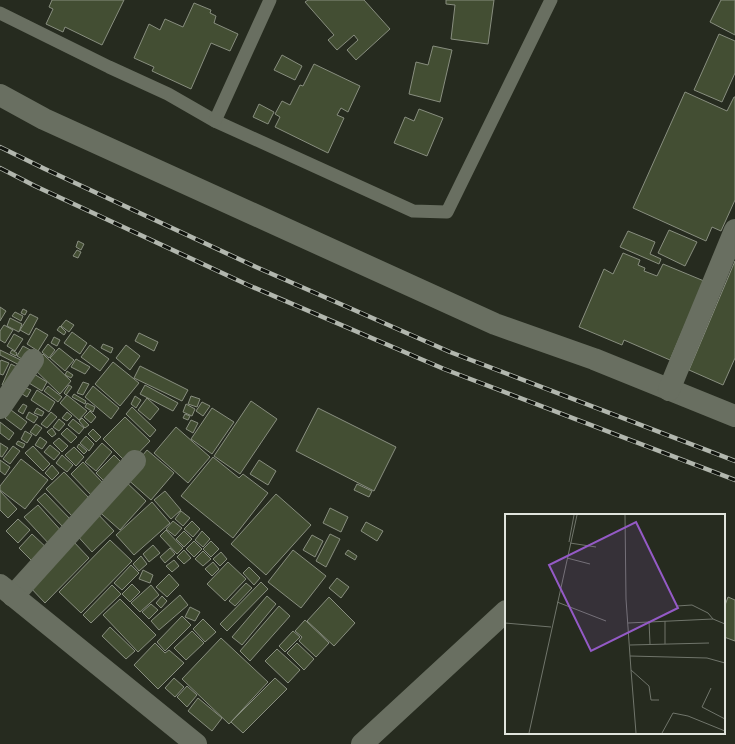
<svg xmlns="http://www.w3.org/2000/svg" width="735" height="744" font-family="Manrope,sans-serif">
<rect width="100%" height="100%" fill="#262b1f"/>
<g fill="#434e33" stroke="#888e7f">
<path d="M52 0H124L102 45 65 27 63 32 46 24 53 9 49 7Z"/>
<path d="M308 0H364L390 29 356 60 347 50 358 40 354 35 337 50 328 40 334 35 305 2Z"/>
<path d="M446 0H494L488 44 451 39 455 5 446 4Z"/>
<path d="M721 0H735V35L710 22Z"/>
<path d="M194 3 211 10 210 13 216 16 214 23 238 34 230 51 211 43 191 89 152 71 154 67 134 58 149 24 160 30 165 19 183 27Z"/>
<path d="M719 34 735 41V73L722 102 694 90Z"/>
<path d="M433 46 452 50 440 102 409 94 416 62 428 65Z"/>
<path d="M282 55 302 66 295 80 274 70Z"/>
<path d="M314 64 360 86 348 112 341 108 337 115 344 118 328 153 275 127 280 117 275 114 282 101 290 105 300 85 303 86Z"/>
<path d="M685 92 727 111 734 97H735V200L721 231 712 227 706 241 633 208Z"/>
<path d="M259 104 274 112 268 124 253 117Z"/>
<path d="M419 109 443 118 427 156 394 143 405 117 414 121Z"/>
<path d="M669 230 697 242 685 266 658 253Z"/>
<path d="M628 231 655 242 650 254 661 259 659 264 620 247Z"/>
<path d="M78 241 84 244 81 250 76 247Z"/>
<path d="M77 250 81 252 78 258 73 256Z"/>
<path d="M623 253 640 260 638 265 645 268 644 271 657 276 663 264 704 281 670 360 624 340 622 345 579 327 604 269 613 274Z"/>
<path d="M735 261V358L723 385 689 370Z"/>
<path d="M0 307 6 311 0 321Z"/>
<path d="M23 309 27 311 25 315 21 313Z"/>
<path d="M15 312 23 316 21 321 12 316Z"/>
<path d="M30 314 38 318 29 335 20 330Z"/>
<path d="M10 318 22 324 19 332 7 326Z"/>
<path d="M66 320 74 325 69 332 61 326Z"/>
<path d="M4 325 13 330 5 343 0 340V331Z"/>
<path d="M60 326 66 332 64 335 57 330Z"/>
<path d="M36 328 48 335 38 351 27 344Z"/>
<path d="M72 332 87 343 80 354 64 343Z"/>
<path d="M139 333 158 342 154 351 135 341Z"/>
<path d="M14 334 23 339 15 351 7 346Z"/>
<path d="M54 337 60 340 57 346 51 343Z"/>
<path d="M48 344 55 350 49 358 42 352Z"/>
<path d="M103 344 113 348 111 353 101 348Z"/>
<path d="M90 345 109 359 100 371 81 357Z"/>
<path d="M126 345 140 356 130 370 116 358Z"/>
<path d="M23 346 36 353 30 364 17 356Z"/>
<path d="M59 348 74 360 65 371 50 358Z"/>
<path d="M0 350 25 362 23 367 0 355Z"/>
<path d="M12 350 17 353 16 356 10 353Z"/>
<path d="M43 354 71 381 60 394 31 366Z"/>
<path d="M76 359 90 367 85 374 71 367Z"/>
<path d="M1 360 9 363 3 375 0 374V362Z"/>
<path d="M113 362 139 383 120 406 95 384Z"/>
<path d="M11 364 21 369 11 389 2 385Z"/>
<path d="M140 366 188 390 182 401 134 378Z"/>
<path d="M29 371 47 382 42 391 24 380Z"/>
<path d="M67 371 73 375 71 378 65 375Z"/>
<path d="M83 382 89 384 83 395 77 393Z"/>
<path d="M69 385 72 387 66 395 64 393Z"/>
<path d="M145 385 178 403 173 411 140 394Z"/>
<path d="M22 386 31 390 27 397 19 392Z"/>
<path d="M48 386 62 397 58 402 44 391Z"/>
<path d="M93 386 119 408 111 419 85 397Z"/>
<path d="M37 390 55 402 49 412 31 400Z"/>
<path d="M74 394 86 401 85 404 72 397Z"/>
<path d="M67 395 87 411 79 420 60 403Z"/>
<path d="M135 396 141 400 136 408 131 404Z"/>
<path d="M191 396 200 399 197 407 188 404Z"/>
<path d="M147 398 159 409 150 420 138 410Z"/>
<path d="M251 401 277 419 240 474 214 456Z"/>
<path d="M202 402 210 406 203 416 196 411Z"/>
<path d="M87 403 95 407 93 412 85 407Z"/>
<path d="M23 404 27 406 23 414 18 411Z"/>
<path d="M186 404 195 409 192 416 183 412Z"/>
<path d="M132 407 156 430 150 437 126 414Z"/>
<path d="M37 408 44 412 42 416 34 413Z"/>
<path d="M212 408 234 422 212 454 191 439Z"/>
<path d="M318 408 396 447 374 491 296 451Z"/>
<path d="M11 410 27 422 21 430 5 418Z"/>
<path d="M90 411 96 417 91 423 84 417Z"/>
<path d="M29 412 38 417 34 423 26 418Z"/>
<path d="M51 412 57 417 47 428 41 424Z"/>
<path d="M67 412 72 416 67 421 62 418Z"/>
<path d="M185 414 190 416 188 420 183 418Z"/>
<path d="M125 417 150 441 128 464 103 439Z"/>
<path d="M82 418 89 425 85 428 79 421Z"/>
<path d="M59 419 65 424 59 431 53 427Z"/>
<path d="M73 419 84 428 79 434 68 425Z"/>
<path d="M191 420 198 423 193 433 186 429Z"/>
<path d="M0 422 14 433 9 440 0 433Z"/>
<path d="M36 424 42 428 36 436 30 432Z"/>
<path d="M176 427 210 457 188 483 154 453Z"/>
<path d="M52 428 56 434 52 437 47 432Z"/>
<path d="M67 428 77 437 71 443 61 434Z"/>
<path d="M93 429 101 437 96 442 88 434Z"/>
<path d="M25 431 32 435 27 443 21 439Z"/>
<path d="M86 436 94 444 89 451 80 443Z"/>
<path d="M40 437 47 442 42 449 35 445Z"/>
<path d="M59 438 68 446 62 452 53 443Z"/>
<path d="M18 441 25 444 23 448 16 444Z"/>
<path d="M0 443 8 448 2 457 0 456Z"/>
<path d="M102 443 112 452 96 471 85 462Z"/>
<path d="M79 444 87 451 84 454 77 447Z"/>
<path d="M50 445 60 453 54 460 44 452Z"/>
<path d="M13 446 20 451 10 464 3 459Z"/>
<path d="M33 446 50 464 43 471 25 453Z"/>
<path d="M74 447 84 457 76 466 65 455Z"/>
<path d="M147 450 174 473 151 500 125 477Z"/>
<path d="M62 455 73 465 67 472 56 463Z"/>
<path d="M114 455 123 464 105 482 96 473Z"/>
<path d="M213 457 239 478 243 474 268 493 233 538 181 496Z"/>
<path d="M21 459 48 480 25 509 0 490V486Z"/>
<path d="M0 460 10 467 5 475 0 471Z"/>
<path d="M259 460 276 471 268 485 250 474Z"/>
<path d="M83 462 103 483 91 495 71 474Z"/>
<path d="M52 465 59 473 52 480 45 473Z"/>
<path d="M64 472 90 499 73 517 46 489Z"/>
<path d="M122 478 146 501 120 530 95 508Z"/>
<path d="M357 484 372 491 369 497 354 490Z"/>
<path d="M0 491 17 509 8 518 0 510Z"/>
<path d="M165 491 181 510 171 519 154 500Z"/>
<path d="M45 493 72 521 65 529 37 500Z"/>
<path d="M276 494 311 525 266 575 231 544Z"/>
<path d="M152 502 170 523 134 555 116 535Z"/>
<path d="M38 505 64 534 51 546 24 517Z"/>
<path d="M330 508 348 517 341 532 323 523Z"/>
<path d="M95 511 114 531 92 552 74 532Z"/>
<path d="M181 511 190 518 183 526 175 519Z"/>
<path d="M18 519 30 530 18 543 6 531Z"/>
<path d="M173 521 182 528 175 536 166 529Z"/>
<path d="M192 521 200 529 193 537 184 529Z"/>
<path d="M366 522 383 531 377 541 361 531Z"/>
<path d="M166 530 183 548 177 554 160 536Z"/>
<path d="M184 531 192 539 184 547 176 539Z"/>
<path d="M202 531 210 539 203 547 195 540Z"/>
<path d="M32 534 50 551 36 565 19 548Z"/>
<path d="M330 534 340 539 326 567 316 561Z"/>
<path d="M312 535 323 541 315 557 303 550Z"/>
<path d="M72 540 89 558 45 603 28 585Z"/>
<path d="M110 540 132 561 81 613 59 592Z"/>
<path d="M194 541 202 549 194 557 186 549Z"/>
<path d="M211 541 219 549 211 557 203 549Z"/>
<path d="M153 545 160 553 149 562 143 554Z"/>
<path d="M170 548 175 554 165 563 160 557Z"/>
<path d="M184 550 191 558 184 564 177 557Z"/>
<path d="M293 550 326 576 301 608 268 582Z"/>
<path d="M348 550 357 556 355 560 345 554Z"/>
<path d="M203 551 211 559 203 566 195 559Z"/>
<path d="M221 552 227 559 220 566 213 559Z"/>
<path d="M141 556 147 564 139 571 133 564Z"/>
<path d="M174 560 179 566 172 572 166 566Z"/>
<path d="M213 562 219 569 212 576 205 569Z"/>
<path d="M228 562 246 579 225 601 207 584Z"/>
<path d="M131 565 139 573 122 590 114 583Z"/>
<path d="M249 567 260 578 254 585 243 573Z"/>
<path d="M143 570 153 575 150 583 139 579Z"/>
<path d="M169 574 179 585 167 597 156 587Z"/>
<path d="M337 578 349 587 341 598 329 588Z"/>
<path d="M261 582 268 589 227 631 220 624Z"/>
<path d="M246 583 252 588 235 606 229 601Z"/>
<path d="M132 584 140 592 130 602 122 594Z"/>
<path d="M112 585 121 594 91 623 83 615Z"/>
<path d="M151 585 159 595 140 612 131 603Z"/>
<path d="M180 595 188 605 159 630 151 621Z"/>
<path d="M162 596 167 601 161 608 156 603Z"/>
<path d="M267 596 276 604 242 645 232 637Z"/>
<path d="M329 597 355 623 334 646 307 621Z"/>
<path d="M728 597 735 600V641L724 637V608Z"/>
<path d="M120 599 156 635 138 652 103 615Z"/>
<path d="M151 604 158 610 149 619 142 612Z"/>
<path d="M279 606 290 616 250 661 240 651Z"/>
<path d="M190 607 200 612 195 621 185 617Z"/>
<path d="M182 616 191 625 165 651 157 642Z"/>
<path d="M203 619 216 632 205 642 193 629Z"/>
<path d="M305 620 329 643 316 657 299 641 302 637 295 631Z"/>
<path d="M110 627 135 651 126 659 102 636Z"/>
<path d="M192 631 204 643 186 660 174 648Z"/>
<path d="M293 631 300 637 285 652 279 646Z"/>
<path d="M221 638 268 682 229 724 182 679Z"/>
<path d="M155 643 165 653 169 650 184 663 158 689 134 665Z"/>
<path d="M297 643 314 659 304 670 287 653Z"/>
<path d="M277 649 300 670 288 683 265 661Z"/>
<path d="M174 678 184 687 175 697 165 688Z"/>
<path d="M275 678 287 689 243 733 231 722Z"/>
<path d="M187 686 197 695 187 707 177 697Z"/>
<path d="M198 698 222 718 212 731 188 711Z"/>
</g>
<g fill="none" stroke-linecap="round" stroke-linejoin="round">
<g stroke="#696f61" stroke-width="13">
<path d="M0 13 109 67 168 94 215 121 413 211 447 212 551 0"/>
<path d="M215 121 270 0"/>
</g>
<g stroke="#696f61" stroke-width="22">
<path d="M0 95 44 119 495 324 594 359 735 416"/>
<path d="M669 390 735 230"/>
<path d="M0 408 33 360"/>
<path d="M13 596 135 461"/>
<path d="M362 744 506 611"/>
</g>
<path stroke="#696f61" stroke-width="22" d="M0 585 196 744"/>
<defs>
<g id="rail">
<path d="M0 147 45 169 256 267 450 352 735 461"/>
<path d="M0 168 35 186 248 285 444 369 735 480"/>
</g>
</defs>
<use href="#rail" stroke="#b2b7ae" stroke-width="4.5"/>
<use href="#rail" stroke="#10130d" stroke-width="3" stroke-dasharray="9" stroke-linecap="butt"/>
</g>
<g transform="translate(505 514)">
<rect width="220" height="220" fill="#262b1f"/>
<path fill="none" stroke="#70756b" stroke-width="1" d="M120 1 121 85 125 142 202 144 220 149M64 28 69 1M65 29 91 33M62 44 85 50M52 88 101 107M172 92 187 91 203 99 208 105M144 107 145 130M160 107V130M0 109 46 113M123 109 208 105 220 110M125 131 204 129M125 142 126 156 144 172 146 186H154M126 156 131 219M206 174 197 193 220 205M24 219 72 1M157 219 168 199 183 202 220 217"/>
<path fill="#945ac6" fill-opacity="0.15" stroke="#945ac6" stroke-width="2" d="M131 8 173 94 86 137 44 51Z"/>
<rect width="220" height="220" fill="none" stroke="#e0e4dc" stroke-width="2"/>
</g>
</svg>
